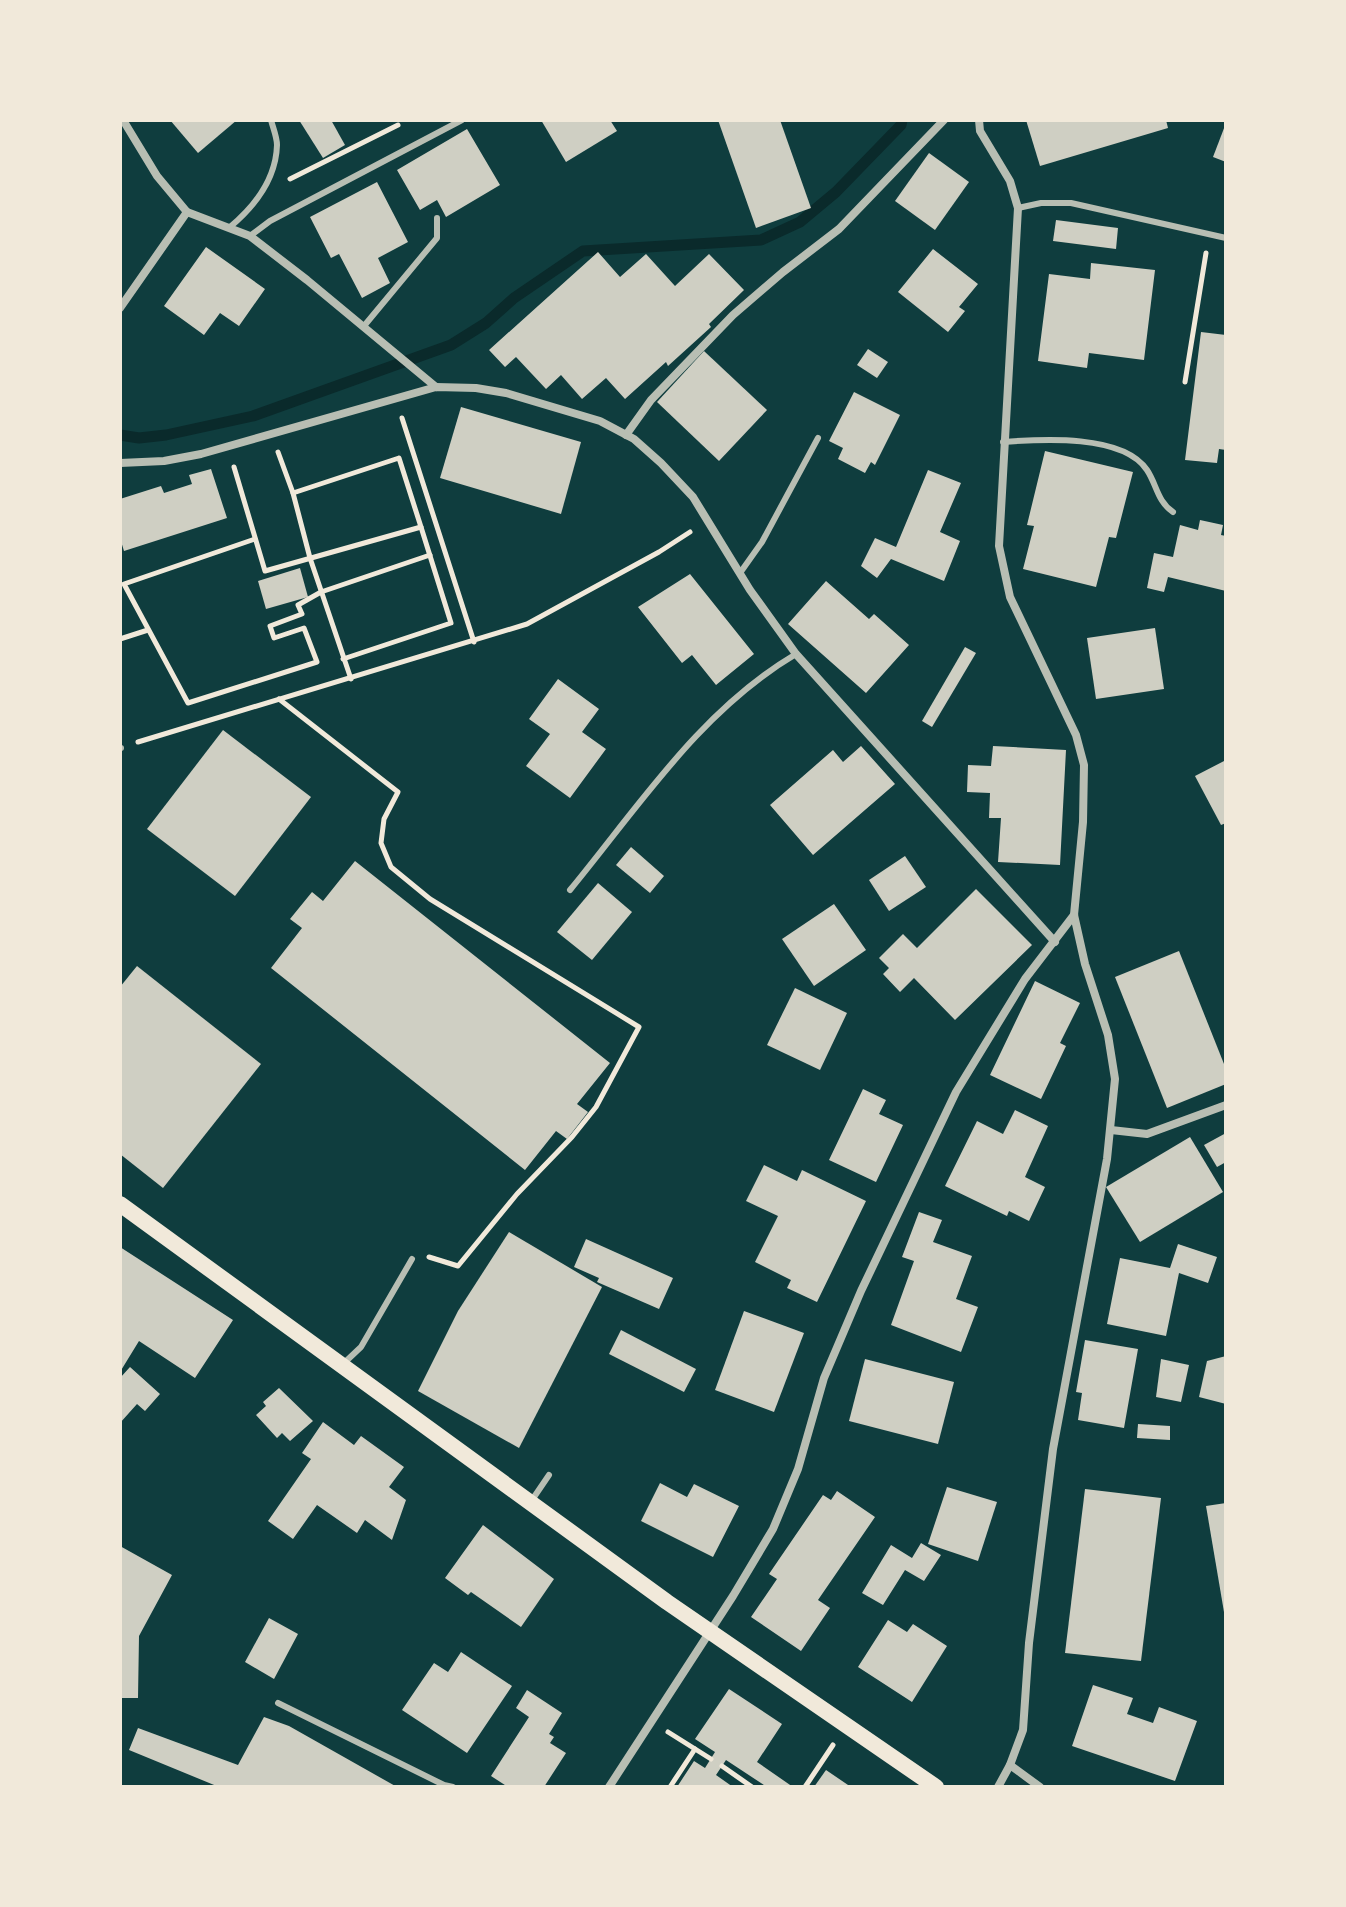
<svg xmlns="http://www.w3.org/2000/svg" width="1346" height="1907" font-family="'Golos Text',sans-serif">
<rect width="100%" height="100%" fill="#0f3d3e"/>
<g fill="none" stroke-linecap="round" stroke-linejoin="round">
<path stroke="#0a2a2b" stroke-width="11" d="M120 435 139 438 166 435 253 416 451 345 486 323 514 298 583 251 761 240 800 222 836 192 901 125 902 120"/>
</g>
<g fill="#cfcfc3">
<path d="M170 120H237L198 153Z"/>
<path d="M299 120H331L345 145 323 158Z"/>
<path d="M541 120H610L617 131 566 162Z"/>
<path d="M718 120H780L811 208 756 228Z"/>
<path d="M1026 120H1166L1168 128 1040 166Z"/>
<path d="M1226 123V162L1213 157Z"/>
<path d="M467 129 500 185 446 217 437 200 420 210 397 170Z"/>
<path d="M929 153 969 182 935 230 895 201Z"/>
<path d="M377 182 408 242 378 258 390 283 362 298 339 254 331 258 310 217Z"/>
<path d="M1056 220 1118 228 1116 249 1053 241Z"/>
<path d="M206 247 265 289 239 326 220 313 204 335 164 306Z"/>
<path d="M933 249 978 284 959 307 965 311 948 332 898 292Z"/>
<path d="M598 252 620 277 646 254 675 286 709 254 744 290 709 324 711 327 668 366 666 362 625 399 606 378 582 399 561 375 546 389 516 357 505 367 489 350Z"/>
<path d="M1091 263 1155 270 1144 360 1089 353 1087 368 1038 361 1049 274 1090 279Z"/>
<path d="M1201 332 1226 335V450L1219 449 1217 463 1185 460Z"/>
<path d="M868 349 888 362 877 378 857 365Z"/>
<path d="M704 351 767 410 719 461 657 402Z"/>
<path d="M854 392 900 415 875 465 871 462 865 473 838 459 843 448 829 441Z"/>
<path d="M461 407 581 442 561 514 440 478Z"/>
<path d="M1045 451 1133 472 1116 538 1109 537 1096 587 1023 569 1034 526 1027 525Z"/>
<path d="M211 469 227 518 124 551 120 538V499L161 486 164 493 192 484 189 475Z"/>
<path d="M928 470 961 483 940 532 960 541 944 581 891 559 877 578 861 566 875 538 896 547Z"/>
<path d="M1200 520 1223 525 1221 535 1226 536V591L1168 577 1164 592 1147 588 1154 553 1173 557 1180 525 1198 530Z"/>
<path d="M300 568 308 597 266 609 258 581Z"/>
<path d="M690 574 754 654 716 685 692 655 682 663 638 607Z"/>
<path d="M826 581 869 619 874 614 909 645 866 693 788 624Z"/>
<path d="M1155 628 1164 689 1096 699 1087 638Z"/>
<path d="M965 647 976 653 932 727 922 721Z"/>
<path d="M558 679 599 709 582 732 606 749 570 798 526 766 550 734 529 719Z"/>
<path d="M223 730 311 797 235 896 147 829Z"/>
<path d="M861 746 895 784 813 855 770 805 833 750 843 762Z"/>
<path d="M993 746 1066 750 1060 865 998 862 1001 818H989L990 793 967 792 968 765 991 766Z"/>
<path d="M1226 760V823L1221 825 1195 776Z"/>
<path d="M631 847 664 876 650 893 616 865Z"/>
<path d="M905 856 926 887 889 911 869 880Z"/>
<path d="M355 861 610 1063 577 1104 588 1112 567 1139 556 1131 525 1170 271 968 302 928 290 919 312 892 323 901Z"/>
<path d="M598 883 632 912 592 960 557 932Z"/>
<path d="M976 889 1032 945 955 1020 914 978 900 992 883 974 889 968 879 958 903 934 917 948Z"/>
<path d="M834 904 866 950 814 986 782 939Z"/>
<path d="M1179 951 1226 1069V1084L1167 1108 1115 977Z"/>
<path d="M137 966 261 1064 163 1188 120 1154V987Z"/>
<path d="M1035 981 1080 1003 1060 1043 1066 1046 1041 1099 990 1075Z"/>
<path d="M795 988 847 1013 820 1070 767 1045Z"/>
<path d="M863 1089 886 1100 879 1114 903 1125 876 1182 829 1160Z"/>
<path d="M1015 1110 1048 1126 1025 1177 1045 1187 1029 1221 1009 1211 1007 1216 945 1186 977 1121 1003 1134Z"/>
<path d="M1226 1133V1162L1217 1167 1204 1145Z"/>
<path d="M1190 1137 1223 1192 1140 1242 1106 1187Z"/>
<path d="M764 1165 797 1181 802 1170 866 1201 817 1302 787 1288 791 1280 755 1262 778 1216 746 1201Z"/>
<path d="M919 1212 942 1220 933 1242 972 1256 956 1299 978 1307 961 1352 891 1325 914 1261 902 1257Z"/>
<path d="M509 1232 602 1287 519 1448 418 1391 458 1311Z"/>
<path d="M586 1239 673 1278 659 1309 597 1282 599 1278 574 1267Z"/>
<path d="M1178 1244 1217 1257 1208 1283 1179 1273 1166 1336 1107 1324 1120 1258 1170 1268Z"/>
<path d="M120 1247 233 1320 195 1378 139 1341 120 1372Z"/>
<path d="M744 1311 804 1333 774 1412 715 1390Z"/>
<path d="M621 1330 696 1369 684 1392 609 1354Z"/>
<path d="M1085 1340 1138 1349 1124 1428 1078 1420 1082 1393 1076 1392Z"/>
<path d="M1226 1356V1404L1199 1397 1207 1361Z"/>
<path d="M865 1359 954 1382 938 1444 849 1421Z"/>
<path d="M1161 1359 1189 1365 1181 1402 1156 1397Z"/>
<path d="M130 1367 160 1394 145 1411 137 1404 120 1423V1378Z"/>
<path d="M279 1388 313 1421 290 1441 282 1433 277 1438 256 1415 266 1406 263 1402Z"/>
<path d="M323 1422 354 1445 361 1436 404 1467 389 1487 406 1500 392 1540 365 1520 357 1533 317 1505 293 1539 268 1521 311 1459 302 1453Z"/>
<path d="M1138 1424 1170 1426V1440L1137 1438Z"/>
<path d="M660 1483 687 1497 694 1484 739 1506 713 1557 641 1521Z"/>
<path d="M947 1487 997 1502 978 1561 928 1544Z"/>
<path d="M1085 1489 1161 1498 1141 1661 1065 1653Z"/>
<path d="M837 1491 875 1517 818 1600 830 1608 801 1651 751 1617 777 1579 769 1574 823 1495 831 1500Z"/>
<path d="M1226 1503V1612H1224L1206 1506Z"/>
<path d="M483 1525 554 1579 521 1627 471 1592 468 1595 445 1578Z"/>
<path d="M921 1543 941 1555 924 1581 905 1570 883 1605 862 1593 891 1545 912 1558Z"/>
<path d="M120 1546 172 1575 139 1636 138 1698H120Z"/>
<path d="M269 1618 298 1634 274 1679 245 1662Z"/>
<path d="M888 1620 907 1632 913 1624 947 1646 912 1702 858 1667Z"/>
<path d="M461 1652 512 1686 467 1753 402 1710 434 1663 448 1672Z"/>
<path d="M1093 1685 1133 1698 1127 1714 1153 1723 1159 1707 1197 1721 1175 1781 1072 1746Z"/>
<path d="M729 1689 782 1724 757 1762 793 1787H767L726 1760 716 1775 733 1787H677L694 1761 705 1768 715 1752 695 1739Z"/>
<path d="M527 1690 562 1713 549 1734 554 1737 550 1743 566 1753 544 1787H508L491 1776 529 1717 516 1708Z"/>
<path d="M264 1717 289 1726 397 1787H219L129 1750 138 1728 238 1765Z"/>
<path d="M826 1770 851 1787H814Z"/>
</g>
<g fill="none" stroke-linecap="round" stroke-linejoin="round">
<g stroke="#f1e9da" stroke-width="5">
<path d="M290 179 398 125"/>
<path d="M1185 382 1206 253"/>
<path d="M402 418 474 642"/>
<path d="M234 467 265 571 421 527 399 458 293 493 278 452"/>
<path d="M293 493 310 558 351 679"/>
<path d="M255 539 124 584 188 703 317 662 304 628 274 638 270 626 302 614 298 605 321 592 430 555"/>
<path d="M120 639 148 630"/>
<path d="M343 659 451 623 421 527"/>
<path d="M279 699 398 792 384 819 381 843 391 867 430 899 639 1027 596 1107 572 1137 517 1194 458 1266 429 1257"/>
<path d="M138 742 527 624 659 552 690 532"/>
<path d="M668 1732 711 1759"/>
<path d="M722 1766 752 1787"/>
<path d="M670 1787 695 1749"/>
<path d="M805 1787 833 1745"/>
</g>
<g stroke="#b8beb3" stroke-width="6">
<path d="M1018 208 1041 203H1071L1226 238"/>
<path d="M230 227C255 206 276 179 277 145 277 137 273 128 271 120"/>
<path d="M250 236 270 221 462 120"/>
<path d="M364 326 437 238V218"/>
<path d="M1003 442C1042 439 1123 434 1147 470 1157 485 1157 501 1173 512"/>
<path d="M740 573 762 542 818 438"/>
<path d="M120 748H121"/>
<path d="M570 890C640 805 700 711 796 654"/>
<path d="M343 1364 361 1347 412 1259"/>
<path d="M532 1500 549 1475"/>
<path d="M278 1703 444 1785 453 1787"/>
</g>
<g stroke="#b8beb3" stroke-width="8">
<path d="M979 120 980 131 1010 181 1018 208 999 546 1010 597 1076 735 1084 765 1083 822 1074 915 1085 964 1108 1035 1115 1079 1107 1159 1053 1449 1029 1643 1023 1730 1010 1765 998 1787"/>
<path d="M187 212 250 236 307 280 436 387"/>
<path d="M120 308 187 212 157 176 123 120"/>
<path d="M626 435 651 400 733 315 783 272 839 229 944 120"/>
<path d="M120 463 164 461 201 454 436 387 476 388 506 393 600 421 634 439 661 463 693 497 750 590 796 654 1055 942"/>
<path d="M1111 1130 1147 1134 1226 1105"/>
<path d="M1010 1765 1040 1787"/>
<path d="M609 1787 733 1596 773 1529 798 1469 824 1378 861 1291 956 1092 1025 979 1074 915"/>
</g>
<path stroke="#f1e9da" stroke-width="16" d="M120 1204 667 1602 936 1787"/>
</g>
<rect width="1346" height="1907" fill="none" stroke="#f1e9da" stroke-width="244"/>
</svg>
